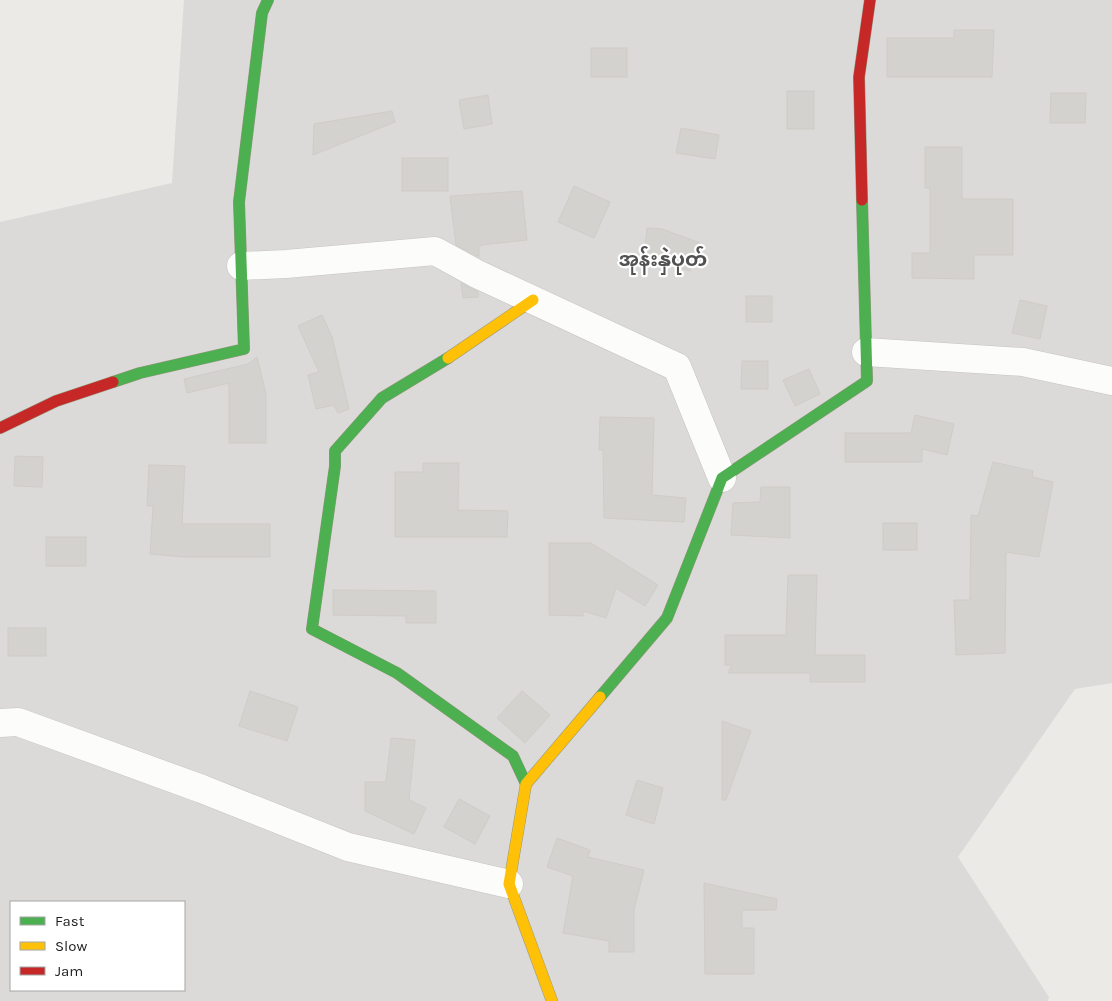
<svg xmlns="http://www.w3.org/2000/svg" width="1112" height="1001" font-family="Karla,'Noto Sans Myanmar',sans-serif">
<rect width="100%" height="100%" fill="#eceae6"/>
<path fill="#dbdad8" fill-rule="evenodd" d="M184 0H1112V683L1075 689 958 857 1049 997 1048 1001H0V222L172 183ZM11 902H184V990H11Z"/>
<g fill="#d4d2cf" stroke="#d0ccc7">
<path d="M954 30H994L992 77H887V38H954Z"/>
<rect x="591" y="48" width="36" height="29"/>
<rect x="787" y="91" width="27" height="38"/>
<path d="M1051 93H1086L1085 123H1050Z"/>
<path d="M488 95 492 124 464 129 459 100Z"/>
<path d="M392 111 395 122 313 155 314 124Z"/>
<path d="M681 128 719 135 715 159 676 153Z"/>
<path d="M925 147H962V199H1013V255H974V279L912 278V253H930V188H925Z"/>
<rect x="402" y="158" width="46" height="33"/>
<path d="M574 186 610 202 594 238 558 222Z"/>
<path d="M522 191 527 240 482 245 479 247V257L456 245 450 196Z"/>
<path d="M647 228 662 229 700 243 690 271 644 256Z"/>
<path d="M461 283 478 292V297L463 298Z"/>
<rect x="746" y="296" width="26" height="26"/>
<path d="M1020 300 1047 306 1040 339 1012 333Z"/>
<path d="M322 315 332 337 349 409 338 413 334 405 316 409 308 375 319 372 298 326Z"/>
<path d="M257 357 266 394V443H229V383L187 393 184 379 248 364Z"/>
<path d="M742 361H768V389H741Z"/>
<path d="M809 369 820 394 795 406 783 380Z"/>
<path d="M915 415 954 424 947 455 922 449V462H845V433H911Z"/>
<path d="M600 417 654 418 652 495 686 498 684 522 604 518 603 450H599Z"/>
<path d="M15 456 43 457 42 487 14 486Z"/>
<path d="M993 462 1033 471 1032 477 1053 482 1039 557 1006 552 1005 653 956 655 954 600H970L971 515 978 516Z"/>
<path d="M423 463H459L458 510 508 511 507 537H395V472H423Z"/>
<path d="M149 465 185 466 182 524H270V557H184L150 554 153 506H147Z"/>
<path d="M761 487H790V538L731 535 733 503 760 502Z"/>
<rect x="883" y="523" width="34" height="27"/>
<rect x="46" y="537" width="40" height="29"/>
<path d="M549 543H591L658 585 645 606 616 588 606 618 583 611V616L549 615Z"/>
<path d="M788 575H817L815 655H865V682H810V673H728L732 665H725V635H786Z"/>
<path d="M333 590 436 591V623H406V616L333 615Z"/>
<rect x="8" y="628" width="38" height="28"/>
<path d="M250 691 298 707 287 741 239 726Z"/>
<path d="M522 691 550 715 525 743 497 718Z"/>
<path d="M722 721 751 731 726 800H722Z"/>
<path d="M391 738 415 740 409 800 426 808 414 834 365 811V782H386Z"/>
<path d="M637 780 663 788 654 824 626 815Z"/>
<path d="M459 799 490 816 475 844 444 827Z"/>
<path d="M557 838 590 850 588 857 644 870 634 910V952H609V941L563 933 573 876 547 867Z"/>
<path d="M704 883 777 899 776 910H742V928H754V974H705Z"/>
</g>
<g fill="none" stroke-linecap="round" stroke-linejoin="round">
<defs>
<g id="street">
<path d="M241 266 286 264 435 251 477 274 677 367 722 478"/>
<path d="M866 352 1023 362 1112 381"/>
<path d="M0 723 18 722 202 789 348 847 509 884"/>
</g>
<g id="fast">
<path d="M448 358 382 398 335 451V466L312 629 397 673 513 756 526 784"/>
<path d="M113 382 140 373 244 349 239 202 262 13 268 0"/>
<path d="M600 697 667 618 722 478 867 381 862 200"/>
</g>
<g id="slow">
<path d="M448 358 533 300"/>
<path d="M552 1001 509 884 526 784 600 697"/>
</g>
<g id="jam">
<path d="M862 200 859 77 870 0"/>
<path d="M0 428 56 401 113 382"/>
</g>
</defs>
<use href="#street" stroke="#c5c4c2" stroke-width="29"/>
<use href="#fast" stroke="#95967e" stroke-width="12"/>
<use href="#slow" stroke="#95967e" stroke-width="12"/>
<use href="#jam" stroke="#95967e" stroke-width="12"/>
<use href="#street" stroke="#fcfcfb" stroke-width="28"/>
<use href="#fast" stroke="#4caf50" stroke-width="11"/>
<use href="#slow" stroke="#ffc107" stroke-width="11"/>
<use href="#jam" stroke="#c62828" stroke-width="11"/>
</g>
<g text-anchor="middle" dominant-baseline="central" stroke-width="4.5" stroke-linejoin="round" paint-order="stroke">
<g font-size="20" font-weight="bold" fill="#515151" stroke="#fff">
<text x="663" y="259">အုန်းနှဲပုတ်</text>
</g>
</g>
<rect x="10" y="901" width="175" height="90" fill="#ffffff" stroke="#a5a5a5"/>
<rect x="20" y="917" width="25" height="8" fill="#4caf50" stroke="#a5a5a5"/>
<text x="55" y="926" font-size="15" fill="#1e1e1e">Fast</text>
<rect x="20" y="942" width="25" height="8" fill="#ffc107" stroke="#a5a5a5"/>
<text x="55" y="951" font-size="15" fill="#1e1e1e">Slow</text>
<rect x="20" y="967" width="25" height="8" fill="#c62828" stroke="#a5a5a5"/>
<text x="55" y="976" font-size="15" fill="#1e1e1e">Jam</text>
</svg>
